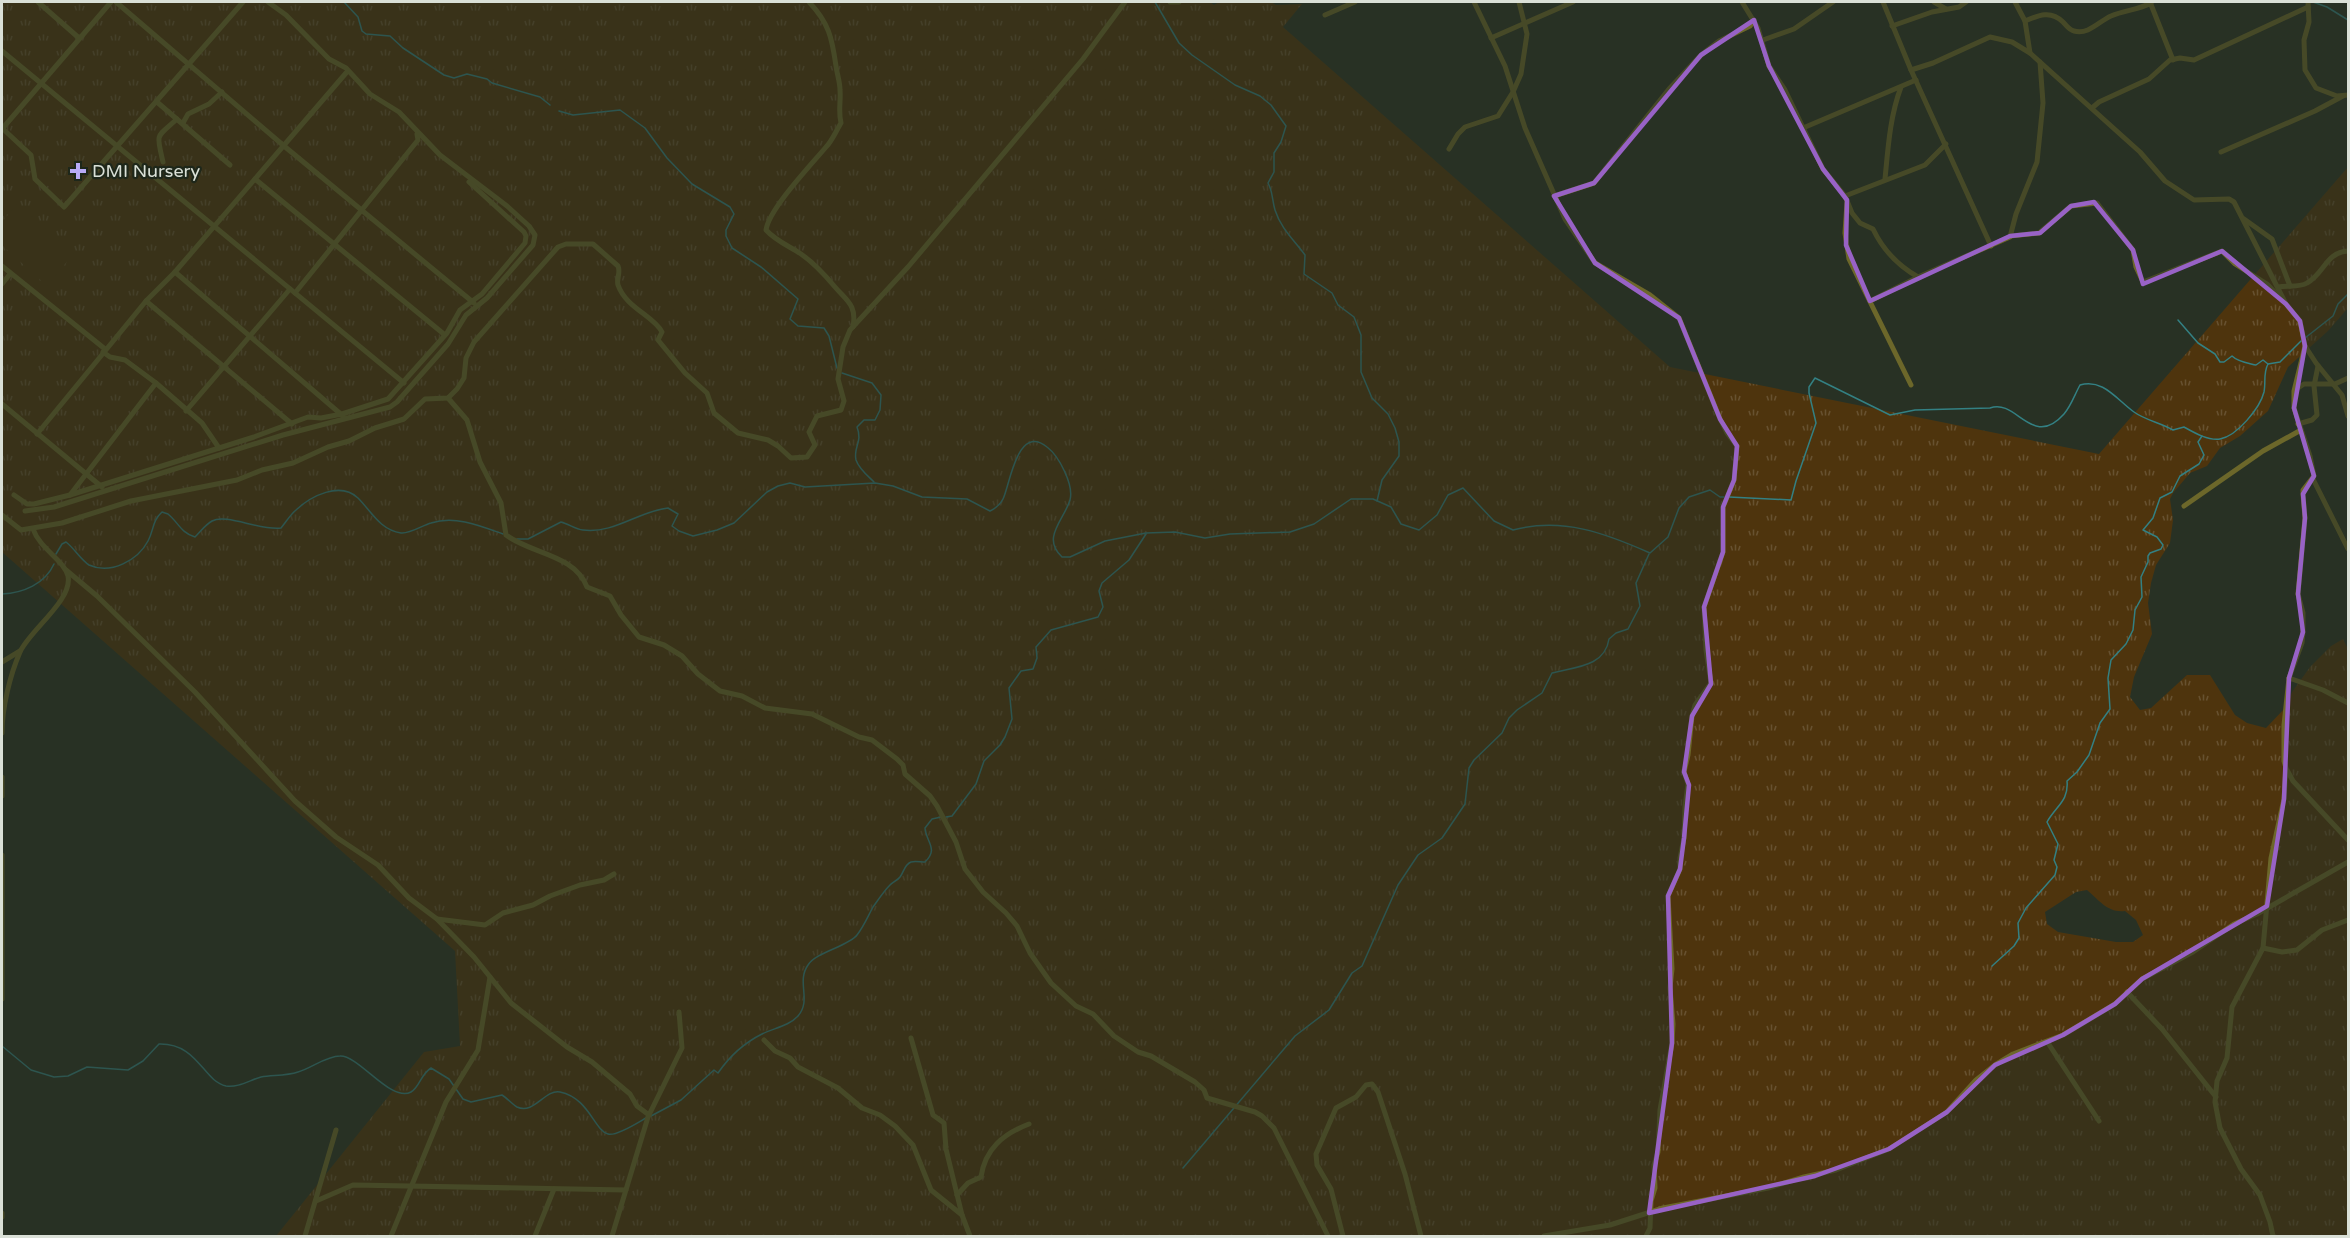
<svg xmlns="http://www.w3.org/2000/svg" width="2350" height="1238" font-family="'Varela Round',sans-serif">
<defs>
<pattern id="grass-tufts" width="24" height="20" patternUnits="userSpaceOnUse" patternTransform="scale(1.5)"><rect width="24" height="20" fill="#4e340d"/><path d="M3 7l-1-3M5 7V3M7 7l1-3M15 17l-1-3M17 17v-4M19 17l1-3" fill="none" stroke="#675130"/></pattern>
</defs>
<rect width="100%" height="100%" fill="#283124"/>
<path fill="url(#grass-tufts)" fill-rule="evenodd" d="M2 2H1210L1214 5 1219 2H1271L1276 5 1302 4 1283 27 1670 367 2099 454 2348 167V308L2328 331 2288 367 2268 411 2240 436 2220 448 2207 466 2190 473 2173 493 2170 499 2173 520 2170 543 2156 565 2151 583 2148 603 2152 634 2134 677 2130 697 2140 710 2151 708 2187 675H2210L2235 715 2247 723 2266 728 2286 707 2292 692 2310 667 2331 646 2343 639 2348 649V1236H276L424 1052 460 1046 455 951 2 552ZM2087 890C2100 901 2108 913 2125 911L2136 920 2143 935 2133 942H2116L2058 932 2047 924 2045 912 2076 892Z"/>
<path fill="#4e340d" d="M17 204 74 253 47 286 2 245V222Z"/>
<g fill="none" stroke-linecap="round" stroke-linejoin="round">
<g stroke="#338083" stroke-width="1.5">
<path d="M344 2 358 17 362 31 366 34 390 36 403 48 444 75 454 78 467 74 487 79 492 83 540 97 550 105"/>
<path d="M1155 2 1179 43 1192 55 1235 85 1260 96 1271 105 1286 126 1281 142 1274 153V172L1268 183C1273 192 1272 200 1275 210 1281 229 1294 240 1305 255L1304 274 1332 293 1338 305 1354 317 1361 335V372L1372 398 1388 414 1395 428 1399 442V456L1382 480 1377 501"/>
<path d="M2313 2 2327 7 2348 20"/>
<path d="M559 111 573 115 620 110 645 128 667 158 692 184 730 207 734 214 726 230V236L732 248 761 267 798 299 790 319 798 326 824 328 829 336 837 368"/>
<path d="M2178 320 2198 343 2215 354 2220 362H2224L2232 356C2238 362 2248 363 2256 365L2263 360 2268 364"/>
<path d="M2305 338 2333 316 2338 304 2348 294"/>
<path d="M842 373 872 383 881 395 880 410 875 420H864L857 427C863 442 853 447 856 460 859 469 868 476 874 482"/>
<path d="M1729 497 1791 500 1796 481 1816 423 1809 393V387L1815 378 1890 415 1915 410 1990 408C2017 398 2032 450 2064 414 2071 406 2075 394 2080 385 2103 378 2117 400 2134 412 2145 420 2161 423 2173 430L2184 427C2193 432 2208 441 2220 439 2237 436 2260 408 2264 392 2266 382 2263 373 2268 364L2280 362 2301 341"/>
<path d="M517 539H528L561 522C569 524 575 529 583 530 614 534 639 511 668 508L678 514 672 526 679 531 693 536 717 530 734 523 767 492 778 486 790 483 805 487 875 483 893 486 922 497 967 499 990 511C996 508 1000 505 1003 499 1010 485 1017 423 1047 447 1059 456 1074 485 1070 500 1064 520 1041 538 1062 557H1070L1105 541 1146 533 1175 532 1205 538 1230 534 1290 532 1314 524 1351 499H1373L1391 507 1401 524 1419 530 1437 515 1448 495 1463 488 1494 521 1513 530C1562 517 1605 533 1650 553L1668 537 1679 508 1689 497 1710 490 1720 497H1724"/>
<path d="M56 554 62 544 66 542C74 548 81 560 89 565 111 575 138 560 148 541 154 530 152 521 162 512L168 514C178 522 181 533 195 537 201 531 205 525 212 521 226 513 260 531 281 528 286 522 290 515 296 510 311 496 340 481 358 498 371 511 380 530 401 533 410 534 423 525 431 523 455 515 481 526 503 534"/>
<path d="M2 594C23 593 45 584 54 564"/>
<path d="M946 817 952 816 976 784 984 761 1000 745 1005 737 1012 719 1009 688 1021 671 1033 669 1037 658 1036 647 1051 630 1098 617 1103 607 1099 591 1102 583 1129 560 1146 534"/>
<path d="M1992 966 2014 946 2019 938 2018 923 2026 908 2055 875 2057 867 2054 860 2058 844 2047 822C2056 806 2069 801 2067 781L2077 772 2089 755 2100 723 2110 709 2108 678 2111 660 2126 644 2133 630 2135 610 2142 597 2141 577 2148 562V556L2150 553 2161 549 2163 545 2157 537 2143 530 2153 518 2160 498 2172 492 2180 476 2199 464 2204 455 2198 442 2202 436"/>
<path d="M2 1046 31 1070 54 1077 68 1076 87 1067 128 1070 143 1061 159 1044C198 1043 203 1081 226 1086 238 1088 250 1080 261 1077 273 1075 286 1076 298 1072 312 1068 326 1056 340 1056 359 1055 391 1103 411 1092 420 1087 420 1075 431 1068L449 1079 463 1099 471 1102 502 1095C507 1098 512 1104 517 1107 534 1115 545 1089 560 1092 589 1098 594 1130 608 1134 616 1137 639 1122 646 1118"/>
<path d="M651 1116 681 1100 714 1070 718 1073C729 1057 744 1043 762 1034 774 1028 789 1026 798 1016 812 1000 796 982 808 965 816 952 849 946 857 935 864 926 868 916 873 907 878 900 884 891 890 885 893 882 898 880 900 877 904 872 904 865 911 862 914 861 921 862 925 862 939 849 926 842 925 828L932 819 941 817"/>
<path d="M1183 1168 1295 1036 1329 1010 1352 973 1362 966 1398 885 1418 855 1442 838 1465 804 1469 768 1474 760 1502 733 1509 718 1517 710 1542 693 1552 673C1574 667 1605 667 1609 639L1616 633 1628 629 1640 606 1636 583 1649 554"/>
</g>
<g stroke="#6c672a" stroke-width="5">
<path d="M38 2 79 38"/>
<path d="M116 2 284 146 474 303"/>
<path d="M809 2C829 23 832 38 836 66 837 74 840 82 840 90 841 102 838 111 841 123 836 131 832 141 826 147 811 165 769 209 766 230 776 241 789 246 801 254 814 263 825 275 835 287 847 301 857 305 853 327"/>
<path d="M1170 2H1179"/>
<path d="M1474 2 1505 66 1525 128 1565 219 1595 263 1650 295 1679 318 1720 419 1727 433 1737 446 1734 480 1723 507V552L1704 607 1706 650 1711 683 1695 705 1692 716 1688 755 1684 772 1688 784 1685 807 1684 838 1680 858V869L1668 896 1672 969 1670 988 1673 1024 1672 1043 1660 1110 1658 1152 1654 1165 1655 1188 1651 1201 1650 1228 1646 1236"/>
<path d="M1742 2 1758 28 1769 66 1785 90 1823 169 1845 196 1852 213 1860 223 1873 229C1883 250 1897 265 1918 277L2010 237 2016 214 2037 162 2043 103 2040 62"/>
<path d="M1883 2 1911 70 1991 246"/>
<path d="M1934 2 1946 9"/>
<path d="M2015 2 2025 21 2030 53"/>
<path d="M2150 2 2173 60"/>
<path d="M2308 2 2309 22 2304 40 2305 70 2316 88 2337 96 2348 95"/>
<path d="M1325 15 1355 2"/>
<path d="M2025 21C2039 15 2051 10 2063 22 2066 25 2069 30 2074 31 2089 35 2099 21 2111 16 2125 10 2138 10 2151 3"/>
<path d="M1892 26 1932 12 1959 7 1966 2"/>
<path d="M1491 38 1573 2"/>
<path d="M1763 40 1794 29 1833 2"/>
<path d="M2 51 404 383"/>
<path d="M1911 70 1933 63 1990 37 2012 42 2030 53 2140 152 2165 181 2194 200 2229 199 2234 202 2286 304 2300 321 2305 346 2294 391V408L2310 456 2314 476 2303 490V494L2305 518 2298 594 2303 613V632L2302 643 2289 678 2284 725V761L2286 768 2284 799 2271 858 2263 948 2232 1007 2227 1058 2217 1081 2215 1102 2220 1128 2241 1169 2260 1195 2270 1222 2273 1236"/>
<path d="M157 102 230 165"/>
<path d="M2092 108 2099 102 2149 79 2170 60 2180 58 2194 60 2308 7"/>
<path d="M183 123 188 114 209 104 222 92"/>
<path d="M2 128 31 155 35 179 64 207 243 2"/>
<path d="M1803 128 1916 80"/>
<path d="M2 129 111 2"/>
<path d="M1449 149 1458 134 1465 127 1498 116 1513 92 1521 74 1527 34 1519 2"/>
<path d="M2221 152 2315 111 2343 96"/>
<path d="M163 162C156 132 156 138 177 119"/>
<path d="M255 179 445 335"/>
<path d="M1885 179C1888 148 1890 116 1901 87"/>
<path d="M1554 196 1594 183 1669 89 1701 55 1719 41 1750 26 1754 20"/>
<path d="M1845 196 1925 165 1946 144"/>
<path d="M1847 203 1845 233 1849 259 1911 385"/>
<path d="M2244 219 2272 239 2290 286"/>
<path d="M2010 236 2039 233 2071 206 2097 203 2133 250 2136 267 2143 282 2222 251 2235 264 2267 284 2284 302"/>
<path d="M2 266 105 349"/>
<path d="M175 272 343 416"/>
<path d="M2 284 10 274"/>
<path d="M2278 287C2288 285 2299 288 2307 283 2324 274 2326 252 2348 251"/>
<path d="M295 293 418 140 417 134"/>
<path d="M146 301 292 424"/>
<path d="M1870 301 1918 277"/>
<path d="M2305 346 2316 363 2342 395 2348 416"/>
<path d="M103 352 110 357 125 360 156 383 202 423 219 448"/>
<path d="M2295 390 2304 384H2335L2348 378"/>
<path d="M448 398 467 420 480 462 501 503 506 535C531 554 574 554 587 587L610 596 621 615 639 637 664 645 682 656 698 674 720 691 742 696 765 708 812 714 859 737 872 740 897 759 903 765 905 774 930 796 937 806 956 842 965 869 983 892 1006 913 1017 926 1030 953 1051 983 1076 1006 1093 1014 1114 1036 1138 1052 1151 1056 1195 1082 1204 1090 1207 1098 1255 1112 1262 1116 1274 1128 1328 1236"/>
<path d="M2 404 102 487"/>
<path d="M186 411 290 289"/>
<path d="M2298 424 2312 420 2317 415 2314 386 2318 366"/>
<path d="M37 434 146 301 175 272 346 73"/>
<path d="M2313 479 2348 549"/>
<path d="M14 495 27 504H34L70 495 254 437 308 417 321 418 342 414 388 399 447 333 460 310 482 294 525 243 526 236 524 232 469 182"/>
<path d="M70 495 156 383"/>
<path d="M2184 506 2263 451 2301 430"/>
<path d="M25 511 54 507 283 435 390 407 397 402 448 344 466 315 487 298 533 245 535 235 529 226 507 206 440 155 399 112 370 94 346 68 329 59 286 15 268 2"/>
<path d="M2 515 21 530 62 523 131 501 237 480 262 470 293 463 328 447 349 441 375 428 404 419 425 399 448 398 457 389 464 378 466 358 474 342 558 247 566 244H593L618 266C621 273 616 279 618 285 626 308 654 316 662 332L658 340 685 373 707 393 714 413 738 433 768 440 778 446 791 458 807 457 815 445 809 432 817 416 841 410 844 401 838 379 843 347 850 330 908 267 1083 59 1125 2"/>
<path d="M66 570 97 596 195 692 295 801 336 837 378 865 409 898 437 919 474 957 511 1003 567 1047 592 1062 630 1094 637 1106 649 1115"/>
<path d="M2 662 20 651"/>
<path d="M2289 678 2323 690 2348 703"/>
<path d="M2 733C2 708 10 675 20 652 30 630 73 600 68 576 64 560 40 549 33 529"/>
<path d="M2287 770 2293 781 2348 840"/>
<path d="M2 777V796"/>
<path d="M2 855V999"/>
<path d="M437 919 485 925 503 913 533 905 550 896 580 885 604 880 614 874"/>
<path d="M2263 948 2282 952 2297 950 2322 930 2348 920"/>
<path d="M2127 992 2162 1029 2216 1097"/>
<path d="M911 1038 933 1115 944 1123 946 1149 962 1215 970 1236"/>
<path d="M764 1040 775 1051 790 1058 798 1067 838 1088 862 1108 880 1115 895 1126 913 1145 931 1190 962 1215"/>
<path d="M2048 1043 2099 1121"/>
<path d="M957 1195 968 1183 981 1177C985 1149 1003 1134 1029 1124"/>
<path d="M316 1201 353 1185 626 1190"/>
<path d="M2 1213V1217"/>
<path d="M305 1236 336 1130"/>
<path d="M391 1236 446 1102 478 1050 490 977"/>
<path d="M535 1236 554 1189"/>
<path d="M612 1236 648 1117 682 1048 679 1012"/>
<path d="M1343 1236 1331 1189 1317 1165 1316 1154 1336 1108 1356 1097 1366 1085 1372 1084 1378 1092 1405 1174 1421 1236"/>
<path d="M1544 1236 1610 1225 1663 1208 1768 1188 1804 1177 1836 1170 1889 1149 1947 1112 1976 1080 1995 1065 2013 1054 2063 1035 2115 1004 2142 979 2193 952 2234 924 2257 914 2348 862"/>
</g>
</g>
<path d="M0 0H2350V1238H0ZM1754 20 1769 66 1823 169 1847 200 1846 245 1870 301 2010 236 2040 233 2071 206 2094 202 2133 250 2143 284 2222 251 2286 304 2300 321 2305 346 2294 408 2314 476 2303 494 2305 518 2298 594 2303 632 2289 678 2284 799 2267 906 2142 979 2115 1004 2063 1035 1995 1065 1947 1112 1889 1149 1815 1176 1649 1213 1672 1043 1668 896 1680 869 1684 838 1689 785 1684 772 1692 716 1711 684 1704 607 1723 552V507L1734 480 1737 446 1720 419 1679 318 1595 263 1554 196 1594 183 1701 55Z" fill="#283124" fill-opacity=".55" fill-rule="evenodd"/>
<path fill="none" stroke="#9862c6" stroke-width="4.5" stroke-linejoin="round" d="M1754 20 1769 66 1823 169 1847 200 1846 245 1870 301 2010 236 2040 233 2071 206 2094 202 2133 250 2143 284 2222 251 2286 304 2300 321 2305 346 2294 408 2314 476 2303 494 2305 518 2298 594 2303 632 2289 678 2284 799 2267 906 2142 979 2115 1004 2063 1035 1995 1065 1947 1112 1889 1149 1815 1176 1649 1213 1672 1043 1668 896 1680 869 1684 838 1689 785 1684 772 1692 716 1711 684 1704 607 1723 552V507L1734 480 1737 446 1720 419 1679 318 1595 263 1554 196 1594 183 1701 55Z"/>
<path fill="#b9abf7" stroke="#1e271a" stroke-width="2" d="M75 162h6v6h6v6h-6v6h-6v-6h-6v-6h6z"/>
<g text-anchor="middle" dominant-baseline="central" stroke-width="4.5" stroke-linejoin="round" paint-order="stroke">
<g font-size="18" fill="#dae0d7" stroke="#1e271a" text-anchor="start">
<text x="92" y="171">DMI Nursery</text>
</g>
</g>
<rect width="2350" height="1238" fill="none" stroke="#dae0d7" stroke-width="6"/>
</svg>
